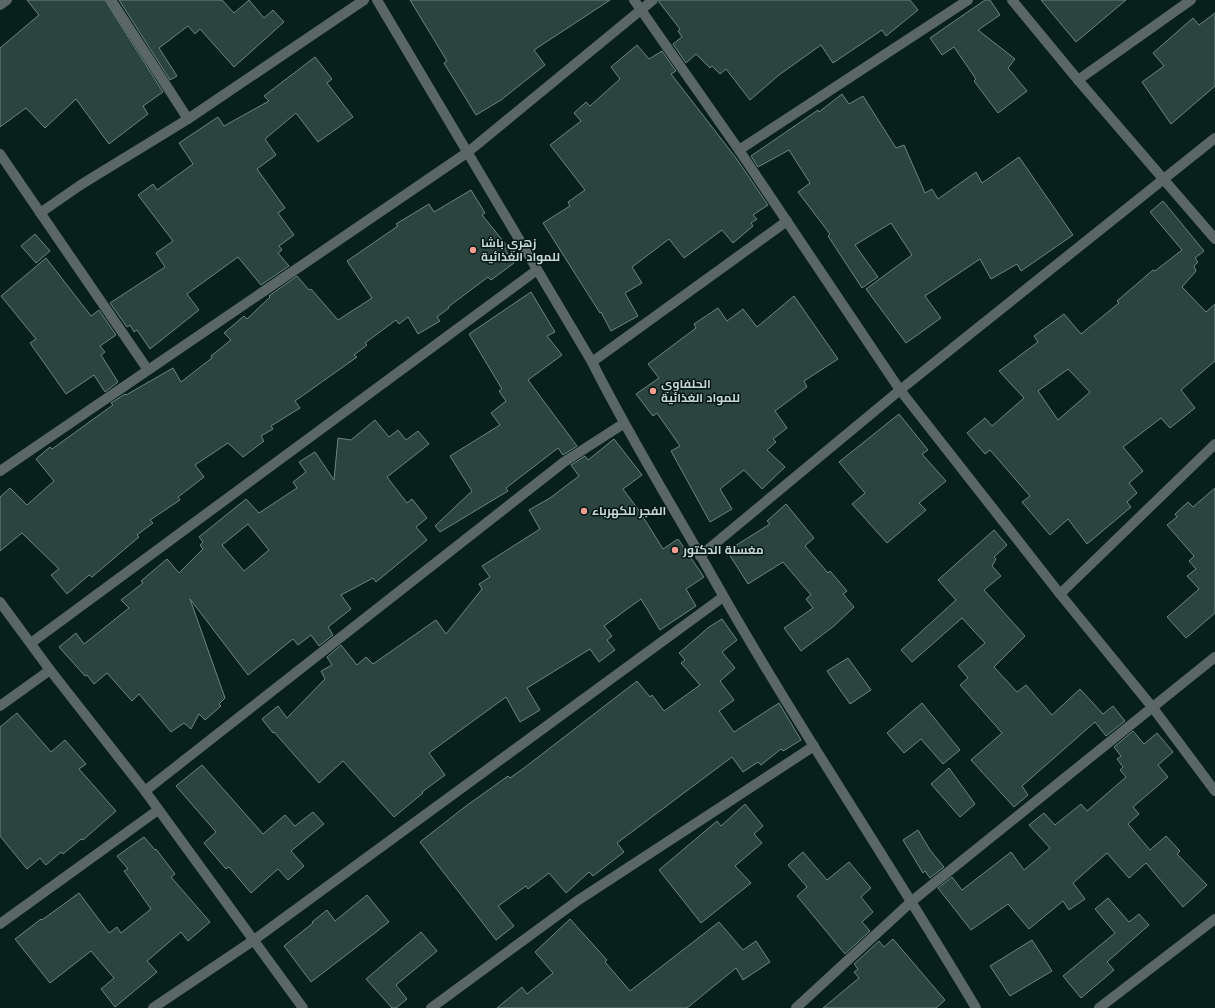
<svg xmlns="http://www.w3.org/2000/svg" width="1215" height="1008" font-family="Helvetica,Cairo,sans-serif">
<rect width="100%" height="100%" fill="#08201c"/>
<g fill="#2c443f" stroke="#6b857f" fill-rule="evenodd">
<path d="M27 0H105L163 92 143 106 148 114 109 144 76 99 45 128 26 108 0 127V48L39 15Z"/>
<path d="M119 0H222L234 13 249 0 264 18 273 10 284 22 234 67 200 29 195 34 188 26 159 48 177 76 170 80Z"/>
<path d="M410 0H610L534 50 545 65 501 100 476 115 444 63 447 61Z"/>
<path d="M659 0H910L918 10 886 36 882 30 833 63 821 45 779 75 750 100 726 69 720 74 712 66 710 68 696 54 686 63 673 44 682 37 678 31 680 29 659 2Z"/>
<path d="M985 0H990L1000 15 978 30 1015 59 1008 68 1027 91 998 113 974 81 976 79 954 47 942 55 930 38Z"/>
<path d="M1041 0H1126L1076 42Z"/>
<path d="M1215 13V86L1171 124 1142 82 1164 66 1153 53 1193 18 1199 25Z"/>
<path d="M637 45 649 59 662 51 676 71 671 74 736 158 768 205 753 215 757 219 751 223 753 226 733 243 722 230 684 258 669 239 632 267 642 283 625 293 638 316 611 331 601 312 600 313 543 223 570 206 568 202 585 190 550 145 581 121 574 113 586 102 590 106 620 79 611 67Z"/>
<path d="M315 57 332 79 327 83 353 117 318 142 296 113 265 139 276 155 257 169 285 208 278 213 294 235 279 246 282 250 278 253 289 266 261 285 238 257 187 294 199 310 150 349 137 330 134 332 130 325 127 327 110 303 165 267 156 253 173 241 138 195 153 184 157 190 193 164 179 143 218 117 224 126 269 101 264 96Z"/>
<path d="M842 94 849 104 863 96 896 148 904 145 925 193 932 189 938 199 976 172 982 183 1019 157 1073 235 1021 271 1017 264 991 279 980 259 925 296 941 318 906 343 866 289 912 255 891 223 855 245 878 277 862 288 828 236 830 234 798 192 810 183 789 150 758 167 751 156 818 110 819 112Z"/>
<path d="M471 190 485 213 482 215 508 247 505 249 514 263 491 280 488 277 448 307 449 308 437 317 440 321 418 334 408 317 399 324 396 320 365 343 367 345 354 355 357 357 295 401 300 408 271 426 273 429 261 436 264 441 243 457 228 443 195 465 204 477 178 497 180 500 150 520 153 523 137 535 139 537 120 553 92 577 89 575 67 594 51 575 59 569 22 533 0 551V497L10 488 27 505 54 481 36 459 50 447 52 449 113 405 111 403 125 394 126 395 173 368 181 382 212 358 211 356 231 340 224 333 244 316 247 319 270 297 269 296 297 276 309 290 311 289 338 320 372 298 347 261 398 226 396 224 429 204 434 212Z"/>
<path d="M1163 201 1204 251 1195 258 1198 262 1194 266 1196 271 1182 287 1206 312 1215 304V361L1181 390 1195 408 1170 428 1161 418 1123 447 1143 471 1129 483 1137 493 1127 502 1131 507 1087 544 1068 519 1050 535 1022 502 1030 496 990 450 985 454 967 433 985 418 992 426 1024 398 999 371 1038 342 1034 336 1064 314 1081 334 1119 303 1117 301 1153 270 1155 271 1182 250 1150 212ZM1068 369 1090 392 1058 420 1038 391Z"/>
<path d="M35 234 50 251 36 263 21 246Z"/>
<path d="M46 258 91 316 99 310 116 335 100 346 105 352 101 355 118 382 105 392 94 375 66 394 30 343 36 339 1 296Z"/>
<path d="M531 292 555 332 547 336 562 355 528 380 577 446 563 455 558 448 506 488 508 491 440 532 435 526 472 491 450 456 500 425 491 413 506 401 499 391 502 389 469 334Z"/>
<path d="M794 296 838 359 804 381 807 387 775 411 787 428 773 439 776 442 767 450 785 467 762 489 744 470 720 489 732 509 710 522 671 451 680 446 657 413 653 416 636 394 659 378 648 364 696 328 694 324 718 308 727 321 743 309 757 327Z"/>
<path d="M899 414 928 450 922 454 946 481 919 503 926 510 887 543 852 504 865 493 839 462Z"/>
<path d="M375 420 389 437 398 430 406 440 418 431 429 444 387 477 407 503 412 499 427 518 416 527 427 540 376 582 373 578 341 595 351 609 328 627 333 635 319 646 311 635 298 645 293 639 248 675 190 599 225 698 219 704 221 706 205 720 199 714 191 729 184 723 171 732 139 694 132 701 107 673 94 684 87 675 85 676 59 647 76 633 84 644 129 608 121 600 143 583 141 581 167 559 179 573 203 549 200 545 203 542 199 537 246 499 259 513 297 488 293 482 306 472 299 462 315 452 334 480 338 438 351 440ZM248 524 269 550 244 571 222 545Z"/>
<path d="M614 439 642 475 623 489 640 512 663 549 678 539 704 577 686 589 696 606 660 630 641 599 604 626 612 636 607 640 615 650 599 662 590 649 527 688 540 710 520 722 506 697 429 753 445 775 422 792 423 793 394 817 343 761 319 783 274 732 273 733 262 719 278 706 287 718 325 679 321 671 332 665 327 657 341 645 357 665 366 657 373 664 436 620 446 634 482 589 479 584 490 577 482 566 540 529 529 510 550 498 579 476 571 465 585 456 588 460Z"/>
<path d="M1215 488V613L1186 638 1167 617 1199 589 1187 576 1196 569 1189 561 1194 556 1167 525 1177 517 1175 514 1188 502 1193 507Z"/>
<path d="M786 504 814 538 805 546 828 573 830 571 847 591 843 594 854 607 834 626 801 651 784 628 813 608 806 599 811 595 783 562 748 584 727 551 770 524 767 521Z"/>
<path d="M994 530 1007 545 994 557 996 559 992 566 1001 576 984 590 1025 636 994 667 1017 692 1026 685 1052 715 1080 689 1103 714 1113 706 1125 721 1106 736 1095 722 1022 786 1028 795 1014 807 971 760 1002 733 960 685 968 678 958 666 985 643 962 618 912 662 901 650 956 600 938 580Z"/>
<path d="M722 619 737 640 722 652 735 668 720 681 734 700 719 711 734 732 779 703 801 740 783 751 781 749 761 765 758 762 743 772 732 757 617 843 624 852 593 876 589 872 566 893 549 873 528 889 526 886 498 906 514 926 496 940 420 842 466 806 508 776 510 778 524 768 637 681 650 697 652 695 664 711 700 685 681 663 685 660 679 653 709 627Z"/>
<path d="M848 658 871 690 850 704 827 671Z"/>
<path d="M922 703 960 750 943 764 921 739 904 753 887 733Z"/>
<path d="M17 713 51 752 65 740 86 764 79 769 116 811 83 840 81 839 63 854 61 852 46 865 40 858 27 869 0 836V727Z"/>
<path d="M1133 731 1144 744 1157 733 1173 752 1158 765 1168 777 1133 807 1139 814 1128 824 1150 850 1166 836 1180 851 1177 854 1207 885 1183 907 1146 863 1129 878 1107 853 1073 883 1085 899 1069 910 1063 901 1029 929 1008 904 971 930 938 888 952 877 962 890 1011 852 1024 870 1050 848 1029 825 1044 813 1055 825 1081 804 1087 811 1126 777 1120 770 1123 767 1117 759 1121 756 1114 747Z"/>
<path d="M202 765 263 834 285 815 295 826 313 812 324 824 291 851 304 866 288 880 278 869 251 893 229 867 226 869 204 843 216 832 176 786Z"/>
<path d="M949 768 975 804 960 817 931 784Z"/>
<path d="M745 804 763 826 754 834 762 843 735 866 751 883 701 923 659 870 717 821 721 826Z"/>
<path d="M918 830 930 850 944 867 930 878 925 871 923 873 903 840Z"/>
<path d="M144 837 155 850 156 849 175 874 171 877 210 922 188 941 181 932 147 961 157 972 115 1007 101 989 114 978 91 951 50 983 15 939 41 919 42 920 79 893 109 933 117 927 121 933 151 909 124 871 128 869 117 856Z"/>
<path d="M803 852 827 880 849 862 871 888 861 897 873 912 862 922 870 931 845 954 797 896 807 887 788 865Z"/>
<path d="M367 895 389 922 311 982 284 946 313 923 312 922 327 910 335 921Z"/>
<path d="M1108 898 1129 922 1139 914 1149 925 1107 962 1114 970 1081 998 1063 976 1115 933 1095 909Z"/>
<path d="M570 919 607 960 605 962 630 991 719 922 743 950 756 941 770 962 743 980 736 968 687 1008H497L522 987 527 994 553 973 535 952Z"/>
<path d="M421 932 437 951 396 985 407 999 396 1008H392L366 979Z"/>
<path d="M893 939 945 1000 936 1008H823L859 978 854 972 858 969 854 964 879 941 884 947Z"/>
<path d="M1032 940 1052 971 1010 996 990 966Z"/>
</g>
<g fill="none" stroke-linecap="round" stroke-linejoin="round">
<g stroke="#5b6764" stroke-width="10">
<path d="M111 0 188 119"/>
<path d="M377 0 592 362C629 436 672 505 712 576 795 723 890 863 976 1008"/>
<path d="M634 0 739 150 900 390 1060 594 1153 708 1215 791"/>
<path d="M1012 0 1078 80 1215 239"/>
<path d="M0 5 7 0"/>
<path d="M1078 80 1191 0"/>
<path d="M739 150 968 0"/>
<path d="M0 154 148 370"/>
<path d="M40 213 82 184 188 119 364 0"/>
<path d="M592 362 787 221"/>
<path d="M0 471 468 152 653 0"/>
<path d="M700 556 900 390 1215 138"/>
<path d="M1060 594 1215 444"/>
<path d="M0 602 50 670 145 791 303 1008"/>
<path d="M31 643 537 270"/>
<path d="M0 706 50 670"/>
<path d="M145 791 564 462 623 424"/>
<path d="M0 924 158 810"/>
<path d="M153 1008 254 940 723 597"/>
<path d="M431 1008 577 901 814 746"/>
<path d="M796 1008 912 901 1215 657"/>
<path d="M1099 1008 1215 919"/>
</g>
</g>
<g fill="#f59d8e" stroke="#011713" stroke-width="1.5">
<circle cx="473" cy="250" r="4"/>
<circle cx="653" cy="391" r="4"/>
<circle cx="584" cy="511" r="4"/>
<circle cx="675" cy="550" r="4"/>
</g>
<g text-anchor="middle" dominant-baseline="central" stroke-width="3" stroke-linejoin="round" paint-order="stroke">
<g font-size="12" font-weight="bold" fill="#c9d7d3" stroke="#011713" text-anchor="start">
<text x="481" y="243">زهري باشا<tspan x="481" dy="14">للمواد الغذائية</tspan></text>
<text x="661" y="384">الحلفاوي<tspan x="661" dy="14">للمواد الغذائية</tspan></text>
<text x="592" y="511">الفجر للكهرباء</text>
<text x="683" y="550">مغسلة الدكتور</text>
</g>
</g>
</svg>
